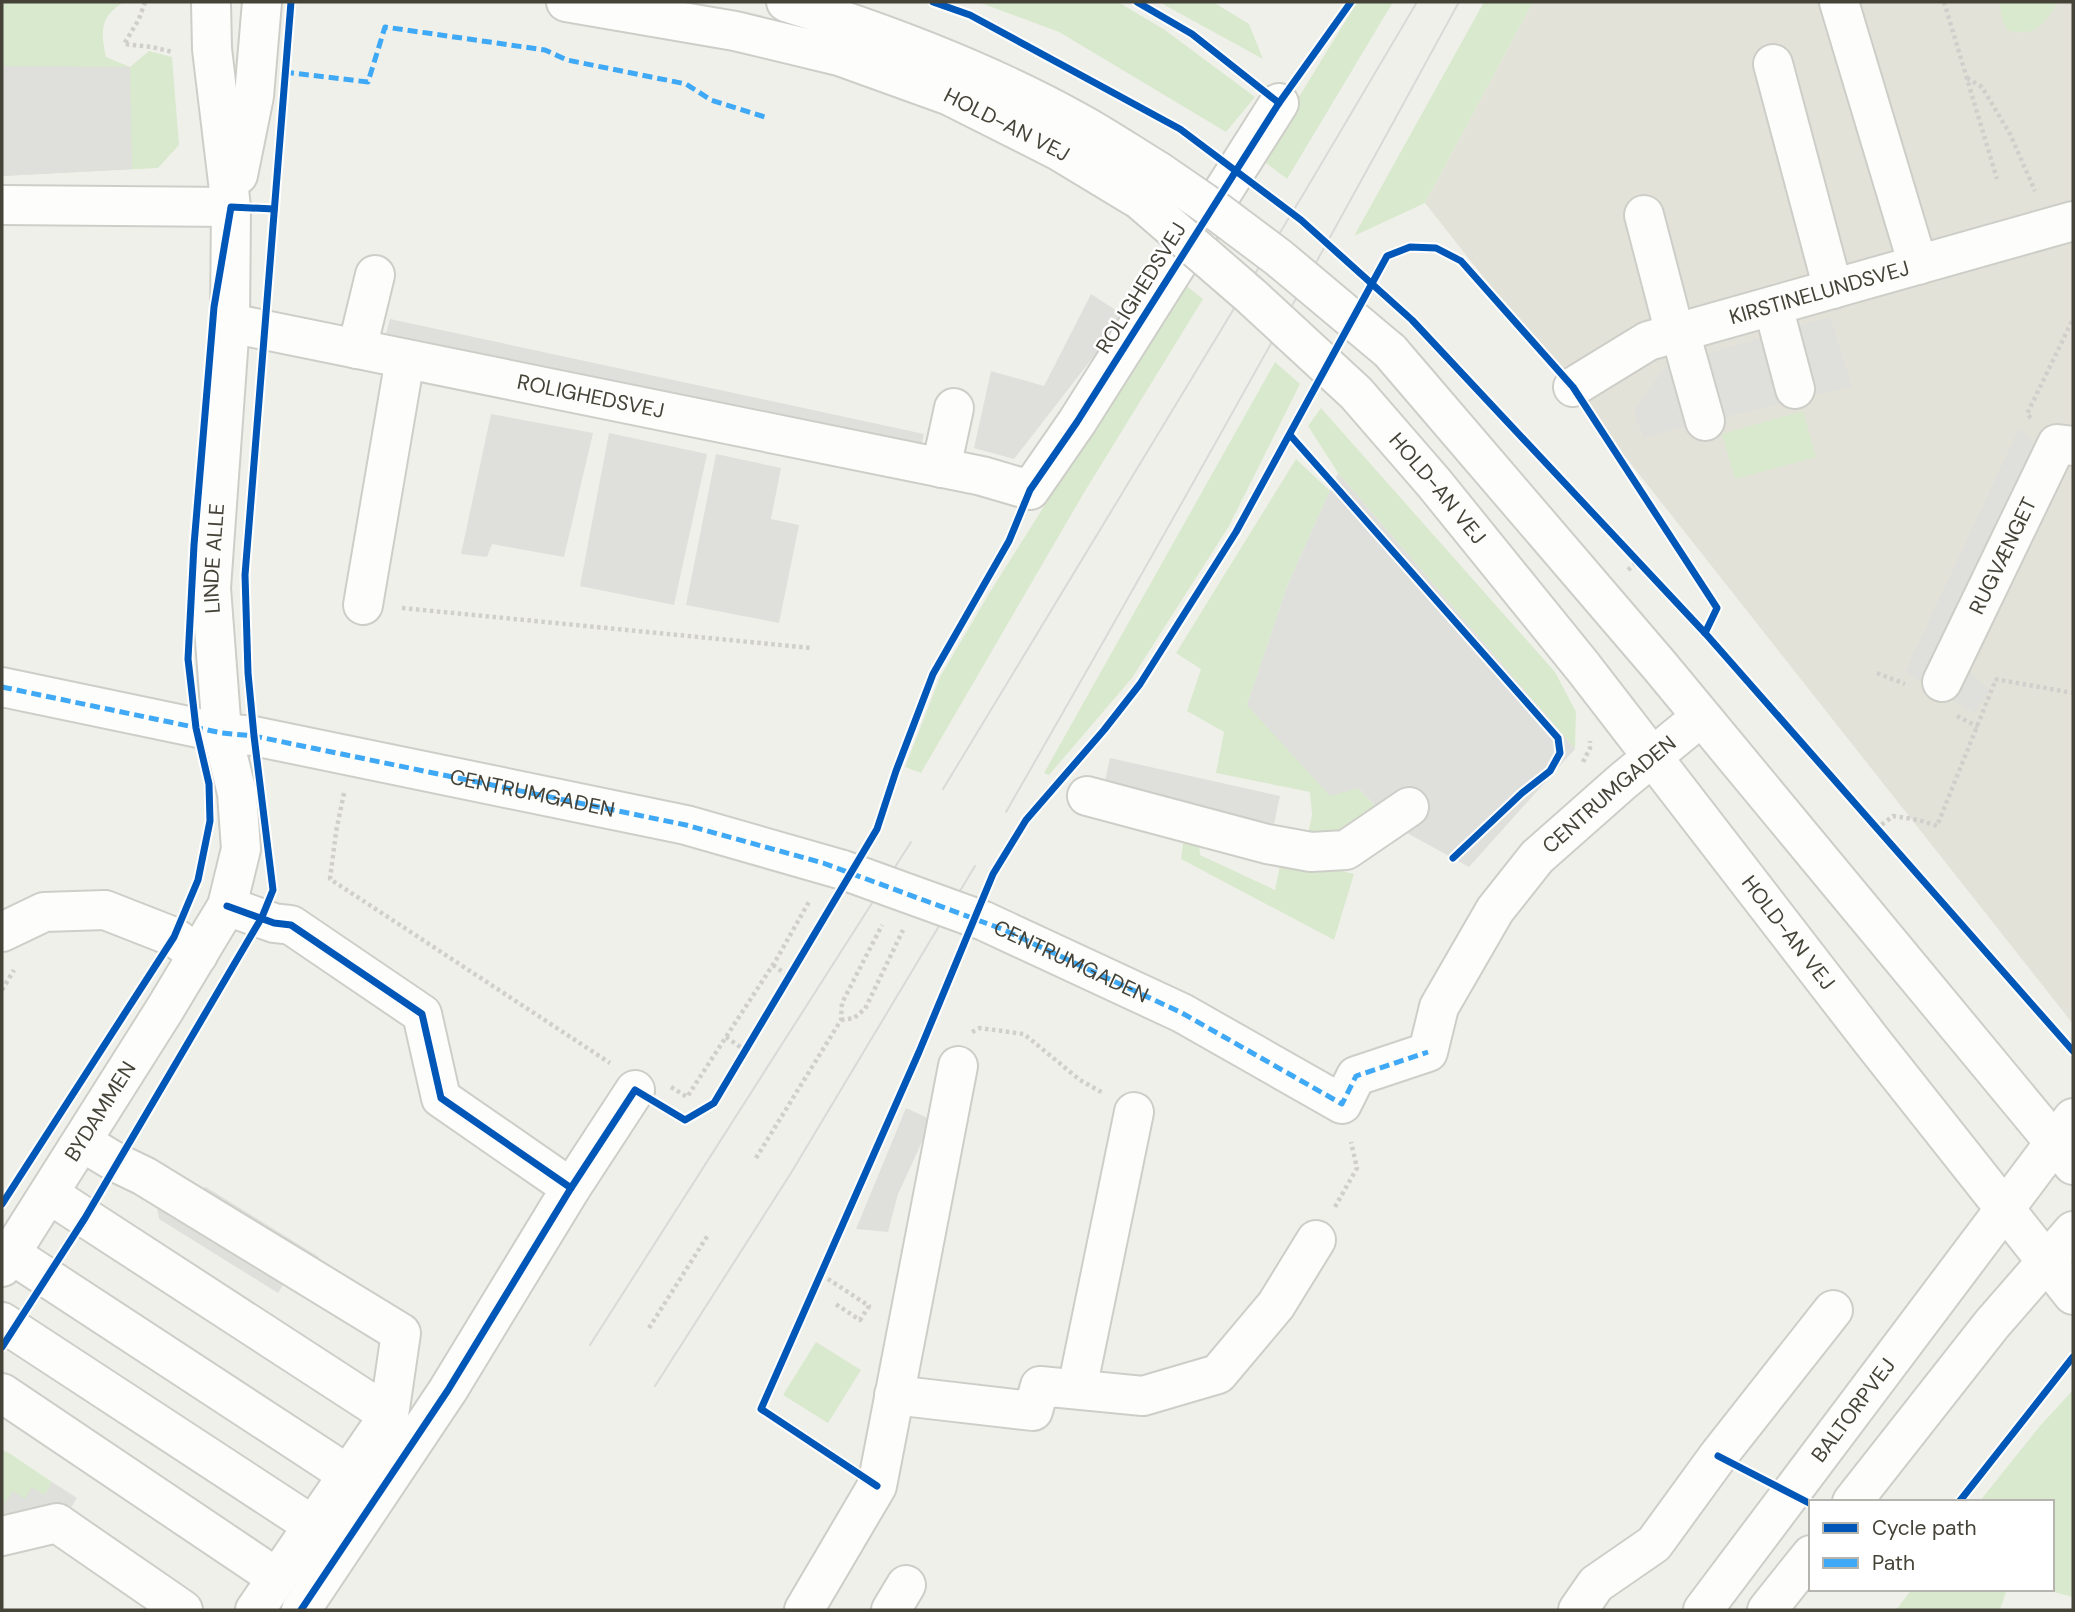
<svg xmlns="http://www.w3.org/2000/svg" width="2075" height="1612" font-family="'DM Sans',sans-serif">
<rect width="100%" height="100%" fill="#f0f0eb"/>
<path fill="#e3e2d9" d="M1533 2H2073V1024L1425 203Z"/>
<g fill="#d9e9cd">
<path d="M2 2H124C99 17 101 32 106 57L130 67 149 51 172 57 179 145 158 168 2 176Z"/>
<path d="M978 2H1118L1165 30 1255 97 1226 132 1059 32Z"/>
<path d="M1159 2H1213L1249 24 1263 59Z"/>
<path d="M1357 2H1393L1287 179 1261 159Z"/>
<path d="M1484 2H1533L1425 203 1354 236Z"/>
<path d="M1999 2H2058C2043 24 2038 38 2007 30L2003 22Z"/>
<path d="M1184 284 1203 299 1082 496 921 773 905 767 940 677 990 592Z"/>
<path d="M1275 362 1300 384 1229 526 1132 678 1049 775 1044 773Z"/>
<path d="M1321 408 1555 672 1576 712 1575 749 1338 473 1308 426Z"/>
<path d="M1803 411 1816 457 1735 479 1722 434Z"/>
<path d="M1296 459 1330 491 1288 584 1247 705 1358 788 1376 807 1333 839 1308 834 1312 815 1310 792 1216 773 1224 732 1187 711 1201 669 1176 653Z"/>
<path d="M1184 838 1199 839 1200 855 1275 890 1282 856 1354 874 1334 940 1181 859Z"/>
<path d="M816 1342 861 1370 828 1423 783 1395Z"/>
<path d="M2073 1390V1597L2042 1589H2052V1502H1979L2040 1426Z"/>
<path d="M2 1450 9 1453 52 1482 45 1495 5 1504 2 1501Z"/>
<path d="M1912 1589H2007L2000 1610H1896Z"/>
</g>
<g fill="#dfdfdb">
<path d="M2 66 130 67 132 169 2 176Z"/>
<path d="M1091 294 1125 316 1014 459 974 448 991 371 1044 386Z"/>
<path d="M1830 317 1852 386 1643 437 1634 412 1665 367Z"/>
<path d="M390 319 924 434 919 455 384 341Z"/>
<path d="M491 414 593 433 564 557 492 544 487 557 461 554Z"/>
<path d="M2019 429 2064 469 1969 671 1989 690 1975 713 1905 672Z"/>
<path d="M609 433 707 454 674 605 580 586Z"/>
<path d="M716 454 781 468 771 519 799 525 779 623 686 605Z"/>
<path d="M1338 473 1575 749 1469 867 1396 827 1358 788 1330 796 1247 705 1288 584Z"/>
<path d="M1110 758 1280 796 1274 824 1104 785Z"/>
<path d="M906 1108 932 1120 898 1194 888 1232 856 1229Z"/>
<path d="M206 1187 319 1257 311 1270 189 1191Z"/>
<path d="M156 1201 285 1282 278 1293 159 1219Z"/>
<path d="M52 1482 77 1498 68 1512 32 1520 16 1511 8 1523 2 1519V1501L5 1503 13 1491 25 1499 32 1487 45 1495Z"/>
</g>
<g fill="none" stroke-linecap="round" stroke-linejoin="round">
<defs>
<g id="minor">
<path id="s1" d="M566 2 735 31 839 56 950 96 1059 151 1140 200"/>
<path d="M786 2C885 33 984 70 1076 121 1104 136 1130 154 1158 171"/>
<path d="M1839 2 1918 265"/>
<path d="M1773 64 1833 289"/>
<path d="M238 175 254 96 262 2"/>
<path d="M2 205 231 207"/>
<path d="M1644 215 1675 334"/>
<path d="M1773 306 1795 389"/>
<path id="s2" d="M230 323 982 476 1030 490 1077 422 1279 103"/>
<path d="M1680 332 1705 421"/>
<path id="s3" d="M1291 333 1356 393 1434 483 1583 667 1871 1040 2073 1295"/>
<path d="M357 349 375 275"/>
<path d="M1390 351 1659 665 2073 1165"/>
<path id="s4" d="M1573 387 1648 341 2073 221"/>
<path d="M941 468 954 408"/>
<path d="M363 605 405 359"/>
<path id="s5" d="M1942 682 2057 444 2073 446"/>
<path id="s6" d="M2 687 222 733 254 736 686 825 843 870"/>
<path d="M1087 796 1267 844 1311 852 1346 850 1409 807"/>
<path d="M227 906 274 923 291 925 422 1014 441 1098 571 1188"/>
<path id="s7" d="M984 921 1182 1013 1342 1104 1356 1076 1428 1052 1439 1007 1495 910 1537 857 1623 781 1701 717"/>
<path d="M2 932 44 912 105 910 174 937 198 955"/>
<path d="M82 1142 117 1163 144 1176 401 1333 389 1415 255 1610"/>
<path d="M49 1194 389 1415"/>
<path d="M11 1254 347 1474"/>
<path id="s8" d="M2 1267 165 1009 227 906 241 849 237 793 222 733 211 588 230 323 231 207 212 49 211 2"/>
<path d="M2 1322 312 1525"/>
<path d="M1077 1389 1134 1112"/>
<path d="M2 1393 277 1578"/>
<path d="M894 1395 1033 1411 1040 1386 1143 1396 1218 1374 1276 1305 1316 1240"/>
<path d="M1852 1502 1992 1324 2073 1231"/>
<path d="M2 1536 57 1523 183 1610"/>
<path d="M301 1610 448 1390 571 1188 635 1090"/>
<path d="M804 1610 877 1486 958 1066"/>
<path d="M891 1610 906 1585"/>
<path d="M1578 1610 1596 1584 1654 1544 1718 1456 1833 1310"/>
<path id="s9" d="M1703 1610 2073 1118"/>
<path d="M1767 1610 1811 1555"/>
</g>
</defs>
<use href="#minor" stroke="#cecec9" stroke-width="42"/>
<g stroke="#d1cfcb" stroke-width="4.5" stroke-dasharray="3.5 3.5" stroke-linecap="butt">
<path d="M145 2 139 19 124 44 152 47 173 52"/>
<path d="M1944 2 1997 179"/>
<path d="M1967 78 1982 87 2010 134 2035 191"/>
<path d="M2031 418 2027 414 2073 319"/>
<path d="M1628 570 1638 561"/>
<path d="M402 608 811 648"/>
<path d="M1877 673 1905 684"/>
<path d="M1995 679 2073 693"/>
<path d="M1957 716 1978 727"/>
<path d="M1583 762 1590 748V741"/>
<path d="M344 793 336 832 330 879 610 1063"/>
<path d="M1876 829 1893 816 1919 820 1937 826 1996 679"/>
<path d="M773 965 790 977"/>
<path d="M2 990 14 970"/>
<path d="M841 1020 854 1018 865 1009 903 930"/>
<path d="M972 1032 980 1028 1024 1034 1080 1080 1103 1093"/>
<path d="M726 1037 746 1051"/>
<path d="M671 1087 687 1097 776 960 810 900"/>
<path d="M756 1158 841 1020 842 1003 882 925"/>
<path d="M1335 1207 1357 1168 1351 1142"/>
<path d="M822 1275 869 1306 860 1320 834 1303"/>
<path d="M649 1328 708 1235"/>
</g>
<use href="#minor" stroke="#fdfdfc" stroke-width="38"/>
<g stroke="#d9d9d8" stroke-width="2">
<path d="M943 789 1304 193 1417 2"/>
<path d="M1006 812C1160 544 1311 274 1459 2"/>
<path d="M590 1345 911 842"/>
<path d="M655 1386 791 1173 975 866"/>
</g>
<defs>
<g id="minor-bridge">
<path d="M1158 171 1219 213 1279 258 1390 351"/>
<path d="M1140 200 1251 296 1291 333"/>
<path d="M843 870 984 921"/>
</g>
</defs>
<use href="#minor-bridge" stroke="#cecec9" stroke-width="42" stroke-linecap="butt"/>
<use href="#minor-bridge" stroke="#fdfdfc" stroke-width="38"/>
<g stroke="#3fa9f5" stroke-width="5" stroke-dasharray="10 5" stroke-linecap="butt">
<path d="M284 72 368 82 385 27 545 50 567 60 686 84 711 100 765 117"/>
<path d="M2 687 222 733 254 736 686 825 823 863 1002 929 1182 1013 1342 1104 1356 1076 1428 1052"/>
</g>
<defs>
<g id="cycleway">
<path d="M933 2 970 15 1180 129 1301 220 1412 320 1705 633 2073 1051"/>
<path d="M1137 2 1192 34 1279 103"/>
<path d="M1290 435 1558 738 1560 753 1550 771 1522 793 1453 858"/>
<path d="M227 906 274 923 291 925 422 1014 441 1098 571 1188"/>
<path d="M2 1204 174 937 198 880 210 821 209 784 196 728 188 659 194 545 214 307 231 207 274 209"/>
<path d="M2 1347 85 1218 262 917 273 890 254 736 248 673 245 575 291 2"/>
<path d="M1718 1456 1811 1504"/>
<path d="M877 1486 761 1409 919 1052 993 874 1026 820 1104 730 1140 684 1236 532 1387 256 1410 247 1436 248 1461 261 1573 387 1717 608 1705 633"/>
<path d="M1959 1502 2073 1357"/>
<path d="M301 1610 448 1390 571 1188 635 1090 685 1120 714 1103 877 829 896 771 933 674 1009 541 1030 490 1077 422 1279 103 1351 2"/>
</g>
</defs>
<use href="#cycleway" stroke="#fff" stroke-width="11"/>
<use href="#cycleway" stroke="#0057b8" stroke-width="7"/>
</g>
<g text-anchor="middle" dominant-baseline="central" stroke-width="5" stroke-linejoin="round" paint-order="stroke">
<g font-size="21" fill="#454338" stroke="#fff">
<text stroke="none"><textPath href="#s1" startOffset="460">HOLD-AN VEJ</textPath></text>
<text transform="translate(1141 288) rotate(-58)">ROLIGHEDSVEJ</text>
<text stroke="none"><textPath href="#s4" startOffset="266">KIRSTINELUNDSVEJ</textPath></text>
<text stroke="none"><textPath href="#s2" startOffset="368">ROLIGHEDSVEJ</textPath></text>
<text stroke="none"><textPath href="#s3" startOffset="214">HOLD-AN VEJ</textPath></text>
<text stroke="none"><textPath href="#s5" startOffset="140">RUGVÆNGET</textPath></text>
<text stroke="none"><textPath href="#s8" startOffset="777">LINDE ALLE</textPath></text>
<text stroke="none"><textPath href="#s6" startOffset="541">CENTRUMGADEN</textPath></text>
<text stroke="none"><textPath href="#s7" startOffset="831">CENTRUMGADEN</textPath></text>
<text stroke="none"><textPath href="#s3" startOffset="780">HOLD-AN VEJ</textPath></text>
<text stroke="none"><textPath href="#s7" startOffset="96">CENTRUMGADEN</textPath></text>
<text stroke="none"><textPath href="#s8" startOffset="184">BYDAMMEN</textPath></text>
<text stroke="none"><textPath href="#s9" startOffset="250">BALTORPVEJ</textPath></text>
</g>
</g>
<rect width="2075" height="1612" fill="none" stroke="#454338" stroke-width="7"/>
<rect x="1809" y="1500" width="245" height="91" fill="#ffffff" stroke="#b5b4af" stroke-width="2"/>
<rect x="1823" y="1523" width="35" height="10" fill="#0057b8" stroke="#b5b4af" stroke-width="2"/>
<text x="1872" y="1535" font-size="21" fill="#454338">Cycle path</text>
<rect x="1823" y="1558" width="35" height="10" fill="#3fa9f5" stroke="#b5b4af" stroke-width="2"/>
<text x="1872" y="1570" font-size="21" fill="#454338">Path</text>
</svg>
